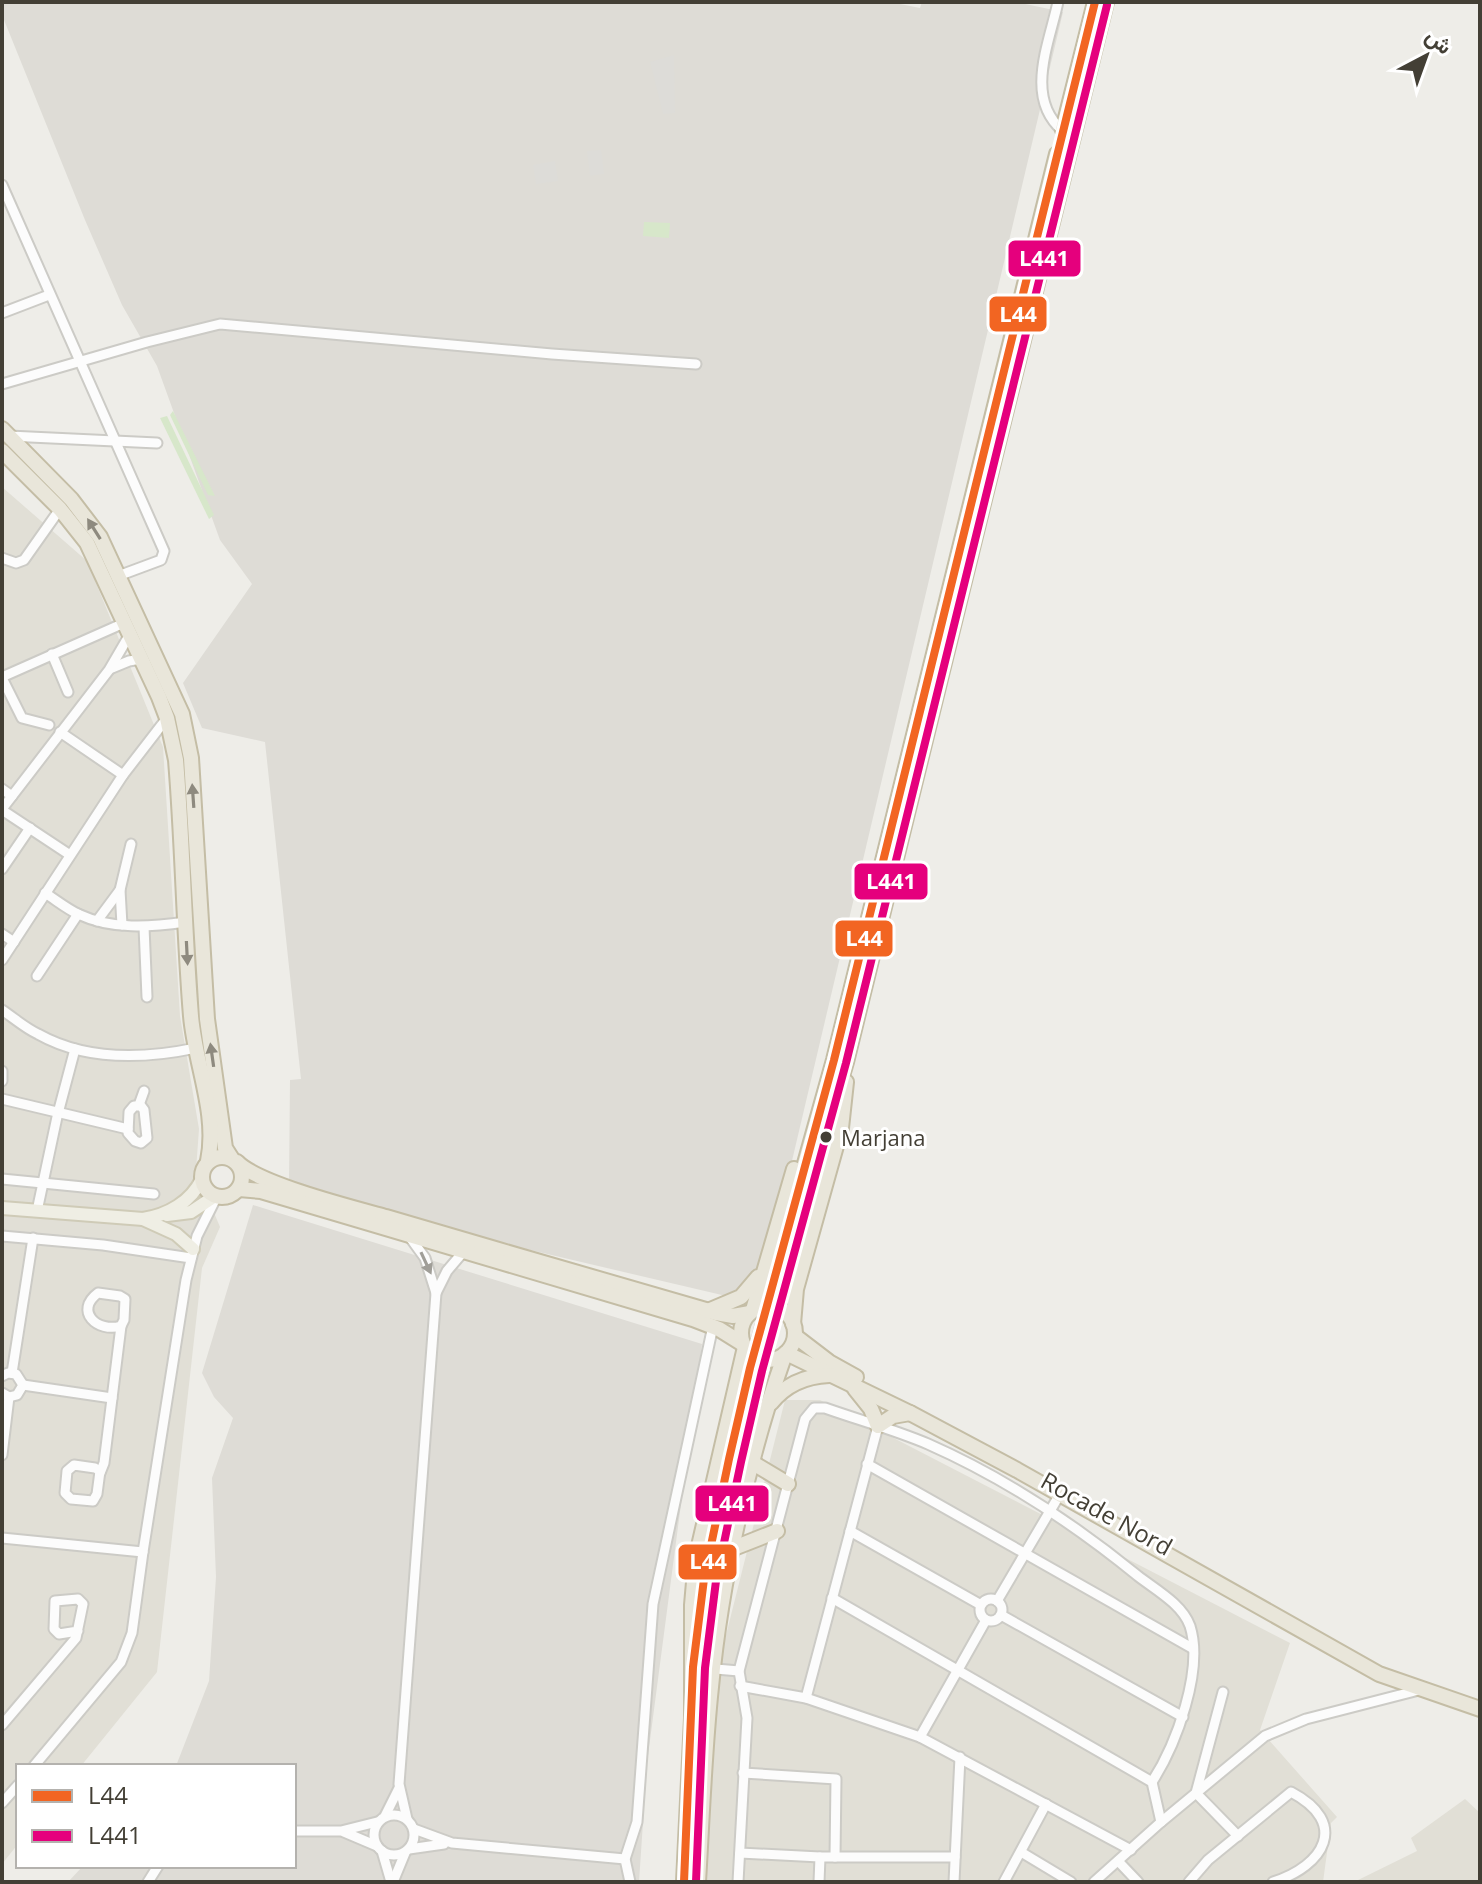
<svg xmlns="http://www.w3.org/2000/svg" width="1482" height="1884" font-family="'Open Sans',Vazirmatn,sans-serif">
<rect width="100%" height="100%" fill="#eeede8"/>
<g fill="#e1dfd6">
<path d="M2 487 87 561 163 747 180 1016 199 1129 196 1170 220 1227 202 1268 157 1672 81 1766H18V1844L2 1864Z"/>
<path d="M785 1400H820L1290 1643 1260 1730 1337 1817 1331 1823 1323 1882H701L721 1655Z"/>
<path d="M1465 1799 1480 1813V1882H1354L1417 1851 1411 1838Z"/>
</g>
<g fill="#dedcd6">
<path d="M2 2H890L920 8 922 2H1016L1063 12 766 1271 739 1299 355 1209 289 1186 290 1080 301 1079 265 742 202 728 183 683 252 584 220 540 157 366 122 305 85 220 2 15Z"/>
<path d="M253 1205 702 1344 647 1763 639 1882H68L83 1866H294V1766H176L209 1681 216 1577 212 1478 233 1418 214 1397 202 1373Z"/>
</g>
<g fill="#d7e7ca">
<path d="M644 222 670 223 669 238 643 236Z"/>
<path d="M173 411 215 496 208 495 170 415Z"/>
<path d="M167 416 214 515 209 519 160 418Z"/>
</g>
<g fill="#dddcd8">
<path d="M674 55 675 113 663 114 650 62Z"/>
<path d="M601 150 604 174 590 176 587 151Z"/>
<path d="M555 161 558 181 536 184 533 165Z"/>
</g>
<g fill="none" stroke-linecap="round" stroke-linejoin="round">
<g stroke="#cccac4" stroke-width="14" stroke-dasharray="14 7" stroke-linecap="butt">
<path d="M707 1564 750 1368 799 1185"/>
<path d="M718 1566 761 1372 809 1189"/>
</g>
<defs>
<g id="minor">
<path d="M1058 2C1049 44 1024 98 1063 131"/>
<path d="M2 185 164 551 161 560 118 576"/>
<path d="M2 313 49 295"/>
<path d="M2 384 147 342 220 324 552 354 696 364"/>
<path d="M9 436 157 443"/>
<path d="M2 558 16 563 24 560 60 509"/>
<path d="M52 654 68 692"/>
<path d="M112 668 129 661 141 659"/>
<path d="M2 677 124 623"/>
<path d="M2 678 22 718 49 725"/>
<path d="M60 732 123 775"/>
<path d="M2 789 12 796"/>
<path d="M2 809 109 670 130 634"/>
<path d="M2 810 70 855"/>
<path d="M2 869 30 828"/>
<path d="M45 893C56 900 67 909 78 914 112 930 150 927 186 922"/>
<path d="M97 921 120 890"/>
<path d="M122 925 120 890 131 844"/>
<path d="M144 927 147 997"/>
<path d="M2 934 14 942"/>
<path d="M2 960 123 775 167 718"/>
<path d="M37 976 78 914"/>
<path d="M2 1010C14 1018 25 1028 38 1034 86 1061 144 1059 196 1048"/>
<path d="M2 1071V1081"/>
<path d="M2 1099 128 1129"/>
<path d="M139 1105 144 1091"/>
<path d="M134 1106H141L144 1110 147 1138 141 1143 135 1141 128 1133 129 1112Z"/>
<path d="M2 1179 154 1194"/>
<path d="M37 1211 57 1117 75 1049"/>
<path d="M2 1236 103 1245 191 1258"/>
<path d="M98 1293 120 1296 125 1299 124 1320 121 1326C97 1333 74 1311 98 1293Z"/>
<path d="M436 1293 447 1271 464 1251"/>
<path d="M12 1373 33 1238"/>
<path d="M2 1376 8 1373 16 1374 23 1385 17 1395 9 1397 2 1393"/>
<path d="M23 1385 112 1398"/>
<path d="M2 1455 9 1397"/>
<path d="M867 1464 1192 1648"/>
<path d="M74 1465 95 1468 100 1471 97 1494 93 1501 71 1499 65 1493 67 1471Z"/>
<path d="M100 1473 104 1463 121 1326"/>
<path d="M850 1531 981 1605"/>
<path d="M2 1538 143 1552"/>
<path d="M832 1598 1152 1782 1161 1822"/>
<circle cx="991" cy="1610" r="11"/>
<path d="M997 1601 1060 1494"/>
<path d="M1001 1615 1183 1717"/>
<path d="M693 1667 739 1671"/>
<path d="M740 1686 806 1698 920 1737 1131 1850"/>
<path d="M1223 1692 1196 1793 1238 1836"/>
<path d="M806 1698 878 1426"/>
<path d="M2 1725 76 1638 83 1604 78 1599 55 1601 54 1629 59 1634 78 1631"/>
<path d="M920 1737 986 1620"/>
<path d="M34 1766 121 1662 132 1633 143 1552 186 1280 197 1236 217 1196"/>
<path d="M743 1773 836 1779 835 1857"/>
<path d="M2 1803 18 1785"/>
<circle cx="394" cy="1835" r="20"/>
<path d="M385 1816 399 1788"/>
<path d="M407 1819 399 1784 436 1293 425 1258 409 1236"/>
<path d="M414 1829 452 1843 625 1859"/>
<path d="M294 1831H341L377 1822"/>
<path d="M344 1832 377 1846"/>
<path d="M409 1849 444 1844"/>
<path d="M382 1851 391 1882"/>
<path d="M1021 1852 1071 1882"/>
<path d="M740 1853 820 1857H955"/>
<path d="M1118 1861 1138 1882"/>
<path d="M148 1882 158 1866"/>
<path d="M393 1882 405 1853"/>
<path d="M630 1882 625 1859 637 1822 653 1604 713 1326"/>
<path d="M738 1882 747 1718 739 1671 805 1419 814 1408H825C859 1420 895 1430 928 1444 1005 1478 1073 1523 1138 1576 1156 1590 1182 1604 1190 1626 1204 1670 1176 1745 1152 1782"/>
<path d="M819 1882 820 1857"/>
<path d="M954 1882 960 1757"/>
<path d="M1004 1882 1046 1804"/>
<path d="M1094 1882 1161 1822 1265 1736 1306 1719 1419 1690"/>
<path d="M1189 1882 1208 1860 1291 1792C1350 1823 1324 1866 1273 1882"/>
</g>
<g id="major">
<path d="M2 1208 143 1219C168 1215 191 1202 202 1179"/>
<path d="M167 1215 191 1212 215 1196"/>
<path d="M143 1219 176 1234 193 1249"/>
</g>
<g id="highway">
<path d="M1063 130 1095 2"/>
<path d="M2 429 71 499 100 537 182 714 191 758 207 1019 225 1148 232 1159"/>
<path d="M2 451 60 509 87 543 159 697 167 718 176 760C183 845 184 931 191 1016 195 1064 218 1114 208 1161"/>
<circle cx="222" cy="1177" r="20"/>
<path d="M237 1162C258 1184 353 1208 386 1217 496 1249 606 1282 716 1313L733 1316 750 1313"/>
<path d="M799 1185 834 1060 1057 154"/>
<path d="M239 1189 261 1191 693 1319 719 1329 743 1344"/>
<path d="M809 1189 846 1062 1106 2"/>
<circle cx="768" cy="1333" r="27"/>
<path d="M753 1310 794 1169"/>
<path d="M708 1311 741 1297 758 1277"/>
<path d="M793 1324 796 1289 841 1128 846 1082"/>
<path d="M795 1336 829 1362 856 1377"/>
<path d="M786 1353 910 1413 1017 1470 1379 1674 1480 1709"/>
<path d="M855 1389 871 1409 878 1426 893 1416 910 1413"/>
<path d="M771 1403C786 1384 806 1376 829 1375"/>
<path d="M753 1463 788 1484"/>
<path d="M734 1548 777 1531"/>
<path d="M702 1600 707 1564"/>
<path d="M711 1629 718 1566"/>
<path d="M684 1882 692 1718V1605L696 1559 745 1347"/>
<path d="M698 1882C702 1817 704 1752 711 1687 721 1580 749 1456 785 1354"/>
</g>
</defs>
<use href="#minor" stroke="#cccbc6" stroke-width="13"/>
<use href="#major" stroke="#cfcbb7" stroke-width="16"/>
<use href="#highway" stroke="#c4bda5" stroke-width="18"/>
<use href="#minor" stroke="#fcfcfc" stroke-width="9"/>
<use href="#major" stroke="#efeee4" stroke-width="12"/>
<use href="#highway" stroke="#e9e6da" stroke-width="14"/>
<defs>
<path id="bus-1" d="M684 1882 693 1667 704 1579 729 1459 750 1368 834 1060 1095 2"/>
<path id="bus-2" d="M696 1882 705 1668 716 1581 741 1462 762 1371 846 1063 1107 5"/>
</defs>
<use href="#bus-1" stroke="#fff" stroke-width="14"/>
<use href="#bus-2" stroke="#fff" stroke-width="14"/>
<use href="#bus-1" stroke="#f26522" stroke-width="8"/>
<use href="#bus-2" stroke="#e5007d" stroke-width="8"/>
</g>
<defs><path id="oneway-solid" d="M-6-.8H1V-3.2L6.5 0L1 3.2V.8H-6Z" transform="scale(2)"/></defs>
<g fill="#8e8a7f">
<use href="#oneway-solid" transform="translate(94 529) rotate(-122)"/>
<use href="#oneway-solid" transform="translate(193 796) rotate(-94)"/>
<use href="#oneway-solid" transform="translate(187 953) rotate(87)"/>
<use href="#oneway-solid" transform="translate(212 1055) rotate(-98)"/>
</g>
<use fill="#a09e98" href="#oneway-solid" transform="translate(426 1263) rotate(65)"/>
<circle fill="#433f35" stroke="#fff" stroke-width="3" cx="826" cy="1137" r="7"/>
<g text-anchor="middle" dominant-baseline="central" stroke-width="6" stroke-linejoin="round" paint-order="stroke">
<g font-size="22" fill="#433f35" stroke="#fff" text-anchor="start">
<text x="841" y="1137">Marjana</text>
</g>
<g font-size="24" fill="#433f35" stroke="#fff">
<text transform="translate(1107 1513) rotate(29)">Rocade Nord</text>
</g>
</g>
<g stroke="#fff" stroke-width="3">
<rect x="1007" y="239" width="75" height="39" rx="8" fill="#e5007d"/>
<rect x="988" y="295" width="60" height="38" rx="8" fill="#f26522"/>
<rect x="853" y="862" width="76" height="39" rx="8" fill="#e5007d"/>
<rect x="834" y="919" width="60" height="39" rx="8" fill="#f26522"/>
<rect x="694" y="1484" width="76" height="39" rx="8" fill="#e5007d"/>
<rect x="677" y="1543" width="61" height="38" rx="8" fill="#f26522"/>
</g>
<g font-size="22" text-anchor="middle" font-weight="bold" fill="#fff">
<text x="1044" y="266">L441</text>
<text x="1018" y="322">L44</text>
<text x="891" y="889">L441</text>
<text x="864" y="946">L44</text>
<text x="732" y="1511">L441</text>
<text x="708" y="1569">L44</text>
</g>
<rect width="1482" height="1884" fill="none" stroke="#433f35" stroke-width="8"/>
<rect x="16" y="1764" width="280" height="104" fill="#ffffff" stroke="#b4b2ae" stroke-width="2"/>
<rect x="32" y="1790" width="40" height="12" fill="#f26522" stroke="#b4b2ae" stroke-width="2"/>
<text x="88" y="1804" font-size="24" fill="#433f35">L44</text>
<rect x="32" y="1830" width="40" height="12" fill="#e5007d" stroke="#b4b2ae" stroke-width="2"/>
<text x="88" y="1844" font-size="24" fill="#433f35">L441</text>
<g transform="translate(1426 56) rotate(41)" stroke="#ffffff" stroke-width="6" paint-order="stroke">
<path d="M0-6L14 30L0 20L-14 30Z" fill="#433f35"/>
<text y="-12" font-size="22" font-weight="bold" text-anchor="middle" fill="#433f35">ش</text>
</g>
</svg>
